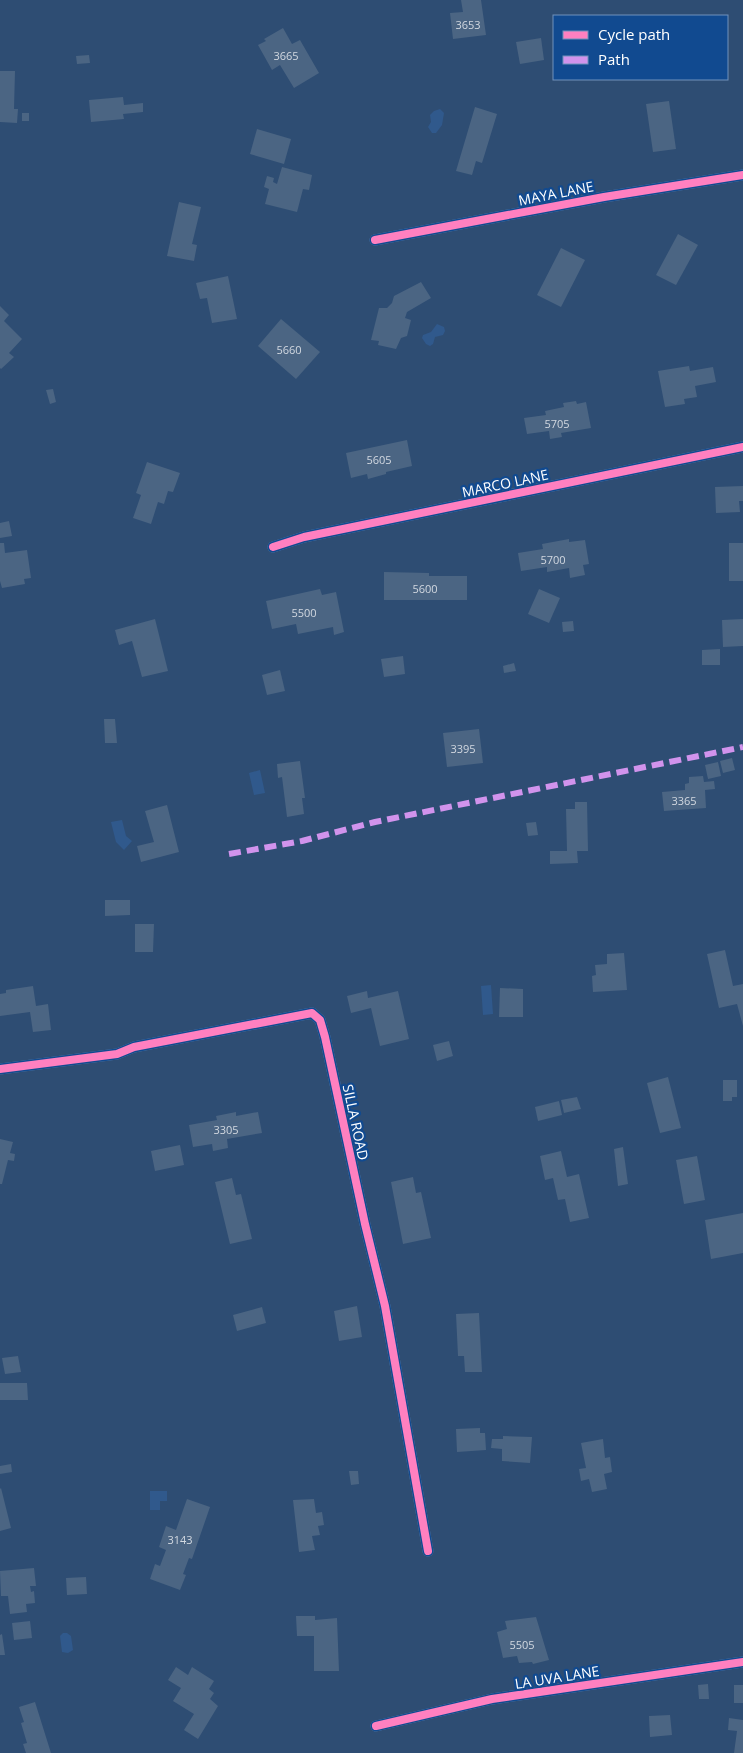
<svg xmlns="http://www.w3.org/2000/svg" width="743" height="1753" font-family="'Open Sans',sans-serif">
<rect width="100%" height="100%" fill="#2e4d73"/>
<g fill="#30598c">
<path d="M440 109 444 113 442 125 436 133H432L428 127 431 122 430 115 434 111Z"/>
<path d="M437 324 444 327 445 331 443 335 435 337 433 344 430 346 426 344 422 338 423 335 431 332Z"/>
<path d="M260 770 265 793 254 795 249 773Z"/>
<path d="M122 820 126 836 132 841 124 850 116 842 111 822Z"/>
<path d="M491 985 493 1014 483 1015 481 986Z"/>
<path d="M150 1491H167V1501H160V1510H150Z"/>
<path d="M63 1633H67L71 1636 73 1650 68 1653 62 1652 60 1636Z"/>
</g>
<g fill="#4b6583">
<path d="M461 0H481L486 35 453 39 450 13 463 12Z"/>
<path d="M283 28 292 44 300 40 319 73 294 88 280 65 272 70 258 45 266 41 264 39Z"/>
<path d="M541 38 544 60 520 64 516 42Z"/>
<path d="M89 55 90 63 77 64 76 56Z"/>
<path d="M0 71H15L14 109H18L17 123 0 122Z"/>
<path d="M123 97 124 105 143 103V112L123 114 124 119 91 122 89 100Z"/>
<path d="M669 101 676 149 653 152 646 104Z"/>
<path d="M475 107 497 114 482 163 476 161 472 175 456 171Z"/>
<rect x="22" y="113" width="7" height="8"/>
<path d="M257 129 291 139 284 164 250 154Z"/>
<path d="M282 167 312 175 309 190 303 189 297 212 265 204 269 189 264 187 267 176 274 178 273 182 277 184Z"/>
<path d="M179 202 201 207 192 244 197 245 194 261 167 256Z"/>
<path d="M678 234 698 245 676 285 656 275Z"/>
<path d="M561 248 585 260 561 307 537 295Z"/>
<path d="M228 276 237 319 212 323 207 298 200 299 196 283Z"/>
<path d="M421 282 431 298 407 312 405 318 411 320 407 336 401 338 396 349 378 345 379 341 371 340 379 308H387L392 303 394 296Z"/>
<path d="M0 306 9 315 4 321 22 339 9 353 14 357 1 369 0 368Z"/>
<path d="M281 319 320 352 296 379 258 346Z"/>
<path d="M689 366 690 371 713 367 716 382 695 386 697 397 684 399 685 404 665 407 658 371Z"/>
<path d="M53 389 56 402 50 404 46 390Z"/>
<path d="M576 401 577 404 586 402 591 428 561 433 562 437 550 439 549 431 527 434 524 418 546 415 545 411 564 407 563 403Z"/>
<path d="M407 440 412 466 386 472V474L368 479 367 474 351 478 346 453Z"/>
<path d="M147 462 180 473 173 492 168 491 164 504 158 502 151 524 133 518 141 495 136 493Z"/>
<path d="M743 486V501H739L740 512 716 513 715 487Z"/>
<path d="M9 521 12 536 0 538V523Z"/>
<path d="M569 539V542L585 540 589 564 583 565 585 575 570 578 569 568 547 572V567L521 571 518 553 543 549 542 544Z"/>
<path d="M0 543H4L5 553 27 550 31 578 24 579 25 584 2 588 0 581Z"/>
<rect x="729" y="543" width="14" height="38"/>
<path d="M384 572 429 573V576H467V600H384Z"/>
<path d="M320 589 322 595 336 592 344 632 334 635 333 627 298 634 296 624 272 629 266 601Z"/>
<path d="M539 589 560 598 549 623 528 614Z"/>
<path d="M155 619 168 671 142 677 132 641 119 645 115 630Z"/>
<path d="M743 619V646L723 647 722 620Z"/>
<path d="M573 621 574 631 563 632 562 622Z"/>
<path d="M720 649V665H702V650Z"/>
<path d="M403 656 405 674 384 677 381 659Z"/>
<path d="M514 663 516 671 504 673 503 666Z"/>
<path d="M280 670 285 691 267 695 262 675Z"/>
<path d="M104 719H115L117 743H105Z"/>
<path d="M479 729 483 763 447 767 443 733Z"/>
<path d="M732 758 735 770 723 773 720 761Z"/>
<path d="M300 761 305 798H302L304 814 287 817 282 777 278 778 277 764Z"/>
<path d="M718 762 721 776 708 779 705 765Z"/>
<path d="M703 776 704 782 714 781 715 789 705 790 706 808 664 811 662 792 685 790V784L689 783V777Z"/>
<path d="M575 802H587L588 851H577L578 863 550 864V851H567L566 809H575Z"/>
<path d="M167 805 179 852 141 862 137 846 154 842 145 811Z"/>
<path d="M536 822 538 835 528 836 526 823Z"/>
<path d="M105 900H130V915L105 916Z"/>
<path d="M135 924H154L153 952H135Z"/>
<path d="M725 950 733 986 743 984V1026L737 1004 719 1008 707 954Z"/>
<path d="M624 953 627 990 593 992 592 976 596 975 595 965 607 964V954Z"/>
<path d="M33 986 36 1006 48 1004 51 1030 33 1032 30 1012 0 1016V994L6 993V990Z"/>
<path d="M500 988 523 989V1017H499Z"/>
<path d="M367 991 368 998 398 991 409 1039 380 1046 371 1008 351 1013 347 996Z"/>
<path d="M449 1041 453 1056 437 1061 433 1045Z"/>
<path d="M668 1077 681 1128 660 1133 647 1083Z"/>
<path d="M723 1080H737V1097H732V1101H723Z"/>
<path d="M577 1097 581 1109 564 1113 561 1100Z"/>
<path d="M559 1101 562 1115 538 1121 535 1107Z"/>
<path d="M236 1112V1116L258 1112 262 1133 227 1139 228 1148 213 1151 212 1144 193 1147 189 1125 217 1120 216 1116Z"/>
<path d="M0 1139 13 1142 10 1153 15 1154 14 1161 8 1160 2 1184H0Z"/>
<path d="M180 1145 184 1165 155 1171 151 1151Z"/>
<path d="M623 1147 628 1184 618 1186 614 1149Z"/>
<path d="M561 1151 567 1177 579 1174 589 1218 570 1222 565 1199 558 1200 553 1178 545 1180 540 1156Z"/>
<path d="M697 1156 705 1200 684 1204 676 1160Z"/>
<path d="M413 1177 416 1193 421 1192 431 1238 403 1244 391 1182Z"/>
<path d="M232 1178 236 1195 241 1194 252 1239 230 1244 215 1182Z"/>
<path d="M743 1213V1253L711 1259 705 1220Z"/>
<path d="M357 1306 362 1337 339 1341 334 1311Z"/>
<path d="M262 1307 266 1323 237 1331 233 1315Z"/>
<path d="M479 1313 482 1372H465L464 1356H458L456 1314Z"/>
<path d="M18 1356 21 1372 5 1374 2 1358Z"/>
<path d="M0 1383H27L28 1400H0Z"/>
<path d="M480 1428V1433H485L486 1450 457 1452 456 1429Z"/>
<path d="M503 1436 532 1437 530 1463 502 1461V1449L491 1448 492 1439H503Z"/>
<path d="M603 1439 605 1458 610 1457 612 1472 604 1474 607 1489 592 1492 589 1479 581 1481 579 1469 586 1468 581 1443Z"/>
<path d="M11 1464 12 1472 0 1474V1466Z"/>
<path d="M349 1471H358L359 1484 351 1485Z"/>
<path d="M1 1488 11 1528 0 1531V1489Z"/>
<path d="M187 1499 210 1507 192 1559 189 1558 183 1574 186 1575 180 1590 150 1579 155 1564 160 1566 166 1550 159 1547 166 1526 176 1530Z"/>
<path d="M314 1499 316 1513 322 1512 324 1525 318 1526 320 1535 312 1536 315 1550 299 1552 293 1500Z"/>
<path d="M34 1568 36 1586H30L31 1592 34 1591 35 1603 26 1604 27 1612 10 1614 8 1596H1L0 1571Z"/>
<path d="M86 1577 87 1594 67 1595 66 1578Z"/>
<path d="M296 1616H315V1620L337 1618 339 1671H314V1636H297Z"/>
<path d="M536 1617 549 1660 533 1664 532 1662 519 1663 517 1656 503 1658 497 1632 507 1629 505 1621Z"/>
<path d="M30 1621 32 1638 14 1640 12 1623Z"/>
<path d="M2 1634 5 1655H0V1635Z"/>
<path d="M176 1667 188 1675 192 1667 214 1681 209 1689 214 1693 210 1699 218 1706 198 1739 184 1730 194 1714 173 1701 181 1688 168 1680Z"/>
<path d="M708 1684 709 1699H699L698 1685Z"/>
<rect x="734" y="1685" width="9" height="18"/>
<path d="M35 1702 51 1753H26L23 1744 27 1743 21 1723 24 1722 19 1707Z"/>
<path d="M670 1715 672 1735 650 1737 649 1716Z"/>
<path d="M729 1718 743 1720V1753H734L737 1731 728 1730Z"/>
</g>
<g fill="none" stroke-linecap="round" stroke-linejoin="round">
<g stroke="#758da6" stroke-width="11">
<path d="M375 240 604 197 743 175"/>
<path d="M273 547 304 537 743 447"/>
<path d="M0 1069 117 1054 134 1047 312 1013 320 1020 325 1037 365 1224 385 1306 428 1551"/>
<path d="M376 1726 492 1699 743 1662"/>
</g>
<path stroke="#d193ec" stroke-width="6" stroke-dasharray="12 6" stroke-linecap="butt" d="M229 854 302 841 375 822 743 747"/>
<defs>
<g id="cycleway">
<path d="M375 240 604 197 743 175"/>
<path d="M273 547 304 537 743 447"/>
<path d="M0 1069 117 1054 134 1047 312 1013 320 1020 325 1037 365 1224 385 1306 428 1551"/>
<path d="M376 1726 492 1699 743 1662"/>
</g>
</defs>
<use href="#cycleway" stroke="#114a90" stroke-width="11"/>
<use href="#cycleway" stroke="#ff80c0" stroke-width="8"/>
</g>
<g text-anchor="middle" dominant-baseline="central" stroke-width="4.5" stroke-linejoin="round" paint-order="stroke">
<g font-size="11" fill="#d2d8e0">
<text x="468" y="24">3653</text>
<text x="286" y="55">3665</text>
<text x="289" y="349">5660</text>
<text x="557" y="423">5705</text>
<text x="379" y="459">5605</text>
<text x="553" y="559">5700</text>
<text x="425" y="588">5600</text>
<text x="304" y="612">5500</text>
<text x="463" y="748">3395</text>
<text x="684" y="800">3365</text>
<text x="226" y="1129">3305</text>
<text x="180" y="1539">3143</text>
<text x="522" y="1644">5505</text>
</g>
<g font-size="14" fill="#fff" stroke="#114a90">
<text transform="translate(556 193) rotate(-11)">MAYA LANE</text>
<text transform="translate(505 483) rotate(-12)">MARCO LANE</text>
<text transform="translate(356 1122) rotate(78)">SILLA ROAD</text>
<text transform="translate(557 1677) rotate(-9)">LA UVA LANE</text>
</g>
</g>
<rect x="553" y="15" width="175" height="65" fill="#114a90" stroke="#7092bc"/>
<rect x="563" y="31" width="25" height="8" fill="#ff80c0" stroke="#7092bc"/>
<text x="598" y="40" font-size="15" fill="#ffffff">Cycle path</text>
<rect x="563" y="56" width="25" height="8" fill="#d193ec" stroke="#7092bc"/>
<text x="598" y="65" font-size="15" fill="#ffffff">Path</text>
</svg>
